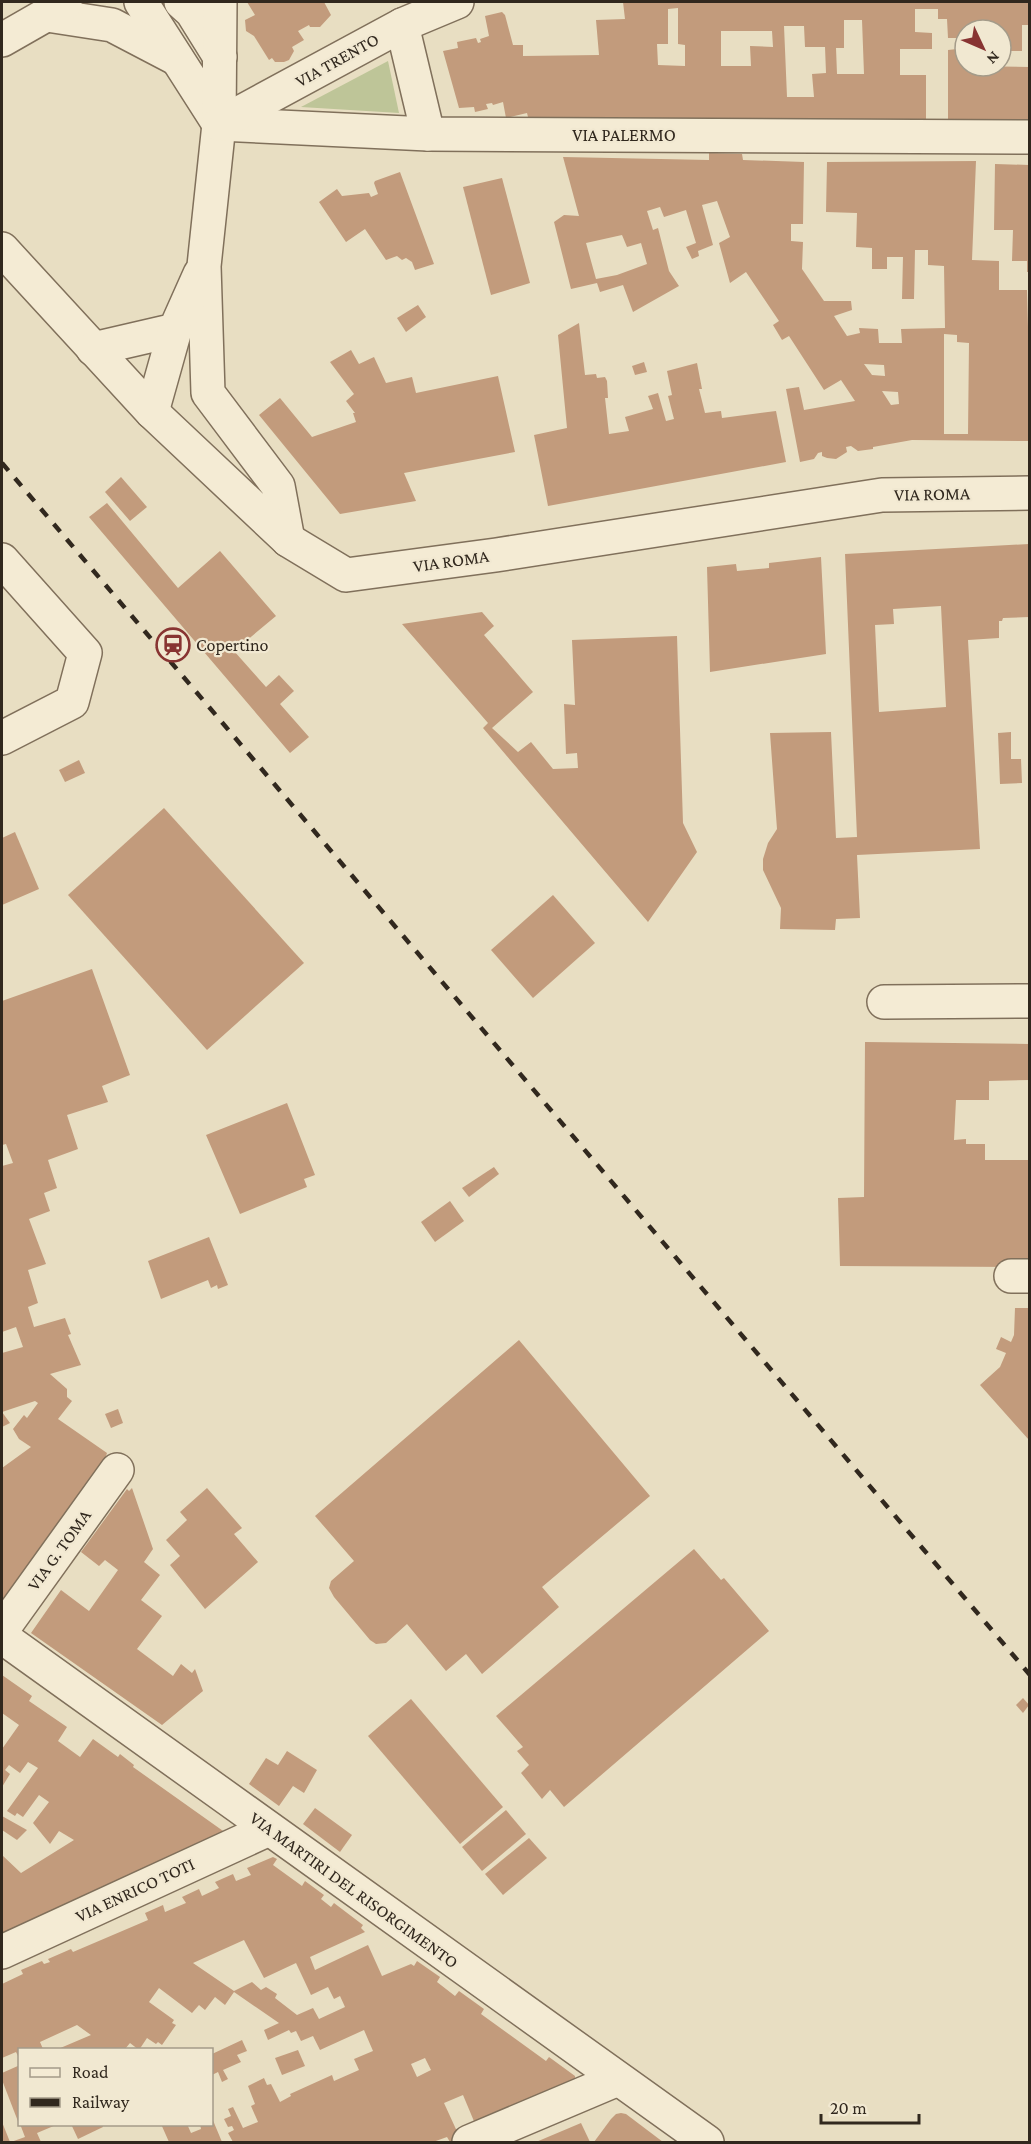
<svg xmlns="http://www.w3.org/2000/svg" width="1031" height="2144" font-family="'Crimson Pro',serif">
<rect width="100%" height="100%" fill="#e8dec2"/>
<path fill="#bec598" d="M388 61 399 113 301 107Z"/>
<g fill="#c29b7c" fill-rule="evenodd">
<path d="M247 2H324L331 15 320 27H310L309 25 298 31 304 40 292 47 294 51 289 60 284 62H275L272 58 269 60 254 36 246 31 245 20 255 15Z"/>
<path d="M623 2H1029V25H1022V51H1001V30H965V66L1029 67V126L948 124V50L957 49V38H948L947 19H938V9H915V32L932 33V49H900V75H926V123L637 124 636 118 548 117V122H533L532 117H528L527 113 506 118 503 102 493 105 492 103 486 104 488 109 475 112 474 107 459 108 443 51 458 48 457 42 476 38 478 43 481 42 480 39 489 36 485 16 502 12 505 15 513 45H523V56L599 55 596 20 625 19ZM678 8V44L685 45V66L658 65 657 44H668V9ZM844 20H862L864 74H837L836 48H844ZM784 26H804L805 47H825L826 73 812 74 814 97H787ZM721 31H772L773 47 750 46 751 66H721Z"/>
<path d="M709 153 742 154 743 160 804 162 803 224H791V241L803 242 802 269 824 301H851L852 310 834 316 847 336 860 333 859 328 878 329 879 343H902L901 329 945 328 944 266 928 265V250H915L914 299H902L903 257H887V269H872V248L856 247 857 213 826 212 827 162 976 161 972 260 999 261V290H1027L1028 327H1029V441L912 440 873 447V449L858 451 851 446 846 447 847 452 836 459 827 458 822 456V452L818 453 814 459 800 462 786 389 799 387 804 410 855 401 841 380 824 390 789 336 782 340 773 325 779 321 746 272 730 283 719 243 730 237 717 201 702 205 713 245 698 251 699 256 692 259 686 247 696 243 686 210 664 217 660 207 647 211 653 230 658 228 669 271 679 286 633 312 623 285 600 292 597 283 571 289 554 222 564 215 579 216 563 157 709 160ZM622 235 627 247 641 243 647 264 617 275 596 279 586 243ZM944 334 957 335V342L969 343 968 434H944ZM864 364 884 365 885 376 872 375ZM882 391 898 392 899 404 891 405Z"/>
<path d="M995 164 1029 165V272H1027V261H1012L1013 230H994Z"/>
<path d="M400 172 434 264 415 270 412 262 406 258 402 260 397 256 386 260 365 229 346 242 319 202 337 189 342 196 369 193 371 197 378 194 374 183 375 181Z"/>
<path d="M502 178 530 283 491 295 463 187Z"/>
<path d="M418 305 426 317 406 332 397 318Z"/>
<path d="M579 323 585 375 596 374 597 378 605 377 607 381 608 398H605L609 434 629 431 625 417 653 409 648 396 658 393 666 421 674 419 668 396 672 395 667 371 697 363 702 389H699L705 413 721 411 722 418 776 411 786 462 548 506 534 435 567 428 558 335Z"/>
<path d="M351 350 359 364 374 357 386 383 412 377 416 393 498 376 515 452 404 473 416 501 340 514 259 415 280 398 312 437 356 422 353 413H355L346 401 354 394 330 362Z"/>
<path d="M644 362 647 372 635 375 632 366Z"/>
<path d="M121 477 147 507 130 521 105 492Z"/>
<path d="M107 503 178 588 220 551 276 616 234 651 266 687 279 675 294 691 280 704 309 737 290 753 89 517Z"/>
<path d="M1029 544V617L1003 618 1002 621H999V638L968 640 980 849 857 855 860 918 836 919 835 930 780 929 781 908 763 870V859L768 843 777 829 770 733 831 732 836 838 857 837 845 554ZM941 606 946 707 879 712 875 625 894 624 893 609Z"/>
<path d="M821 557 826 654 710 672 707 567 736 564 737 571 769 568V563Z"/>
<path d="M482 612 494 626 484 635 533 692 492 728 518 752 531 742 553 769 578 768 577 753 566 754 564 704 575 705 572 640 677 636 683 823 697 852 648 922 483 728 488 723 402 624Z"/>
<path d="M1011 732V759H1021L1022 783 1000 784 998 733Z"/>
<path d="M79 760 85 773 65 782 59 770Z"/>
<path d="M164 808 304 963 207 1050 68 895Z"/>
<path d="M15 832 39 889 2 905V838Z"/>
<path d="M553 895 595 943 533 998 491 950Z"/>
<path d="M92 969 130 1075 102 1086 108 1102 67 1115 78 1149 48 1160 57 1188 44 1193 50 1211 29 1219 46 1264 28 1270 38 1303 28 1307 34 1327 65 1318 71 1334 68 1335 81 1365 50 1374 67 1389V1397L72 1401 58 1419 107 1453 103 1465 2 1605V1468L31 1447 19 1439 13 1429 24 1415 27 1418 38 1403 35 1401 2 1412 10 1423 2 1427V1353L23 1347 16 1327 2 1332V1166L13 1163 6 1144 2 1145V1001Z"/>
<path d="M865 1042 1029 1044V1080L989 1081V1100H956L954 1140 966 1139V1144H985V1160H1029V1267L840 1266 838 1198 864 1197Z"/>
<path d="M287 1103 315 1175 304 1179 307 1187 240 1214 206 1135Z"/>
<path d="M494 1167 499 1174 469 1197 462 1188Z"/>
<path d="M450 1201 464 1221 435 1242 421 1222Z"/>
<path d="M209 1237 228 1285 218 1289 217 1285 211 1288 208 1280 161 1299 148 1261Z"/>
<path d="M1015 1308H1029V1440L980 1385 1000 1367 1006 1353 996 1349 1001 1337 1011 1342 1014 1335Z"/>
<path d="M519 1340 650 1496 542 1587 559 1607 482 1674 466 1654 446 1671 407 1624 386 1643 376 1644 370 1640 334 1597 329 1588 331 1581 354 1561 315 1516Z"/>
<path d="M118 1409 123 1423 111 1428 105 1414Z"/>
<path d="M132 1488 153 1549 144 1562 160 1575 141 1600 162 1616 137 1649 173 1676 181 1664 192 1673 195 1669 203 1691 162 1725 31 1633 61 1590 89 1611 118 1570 105 1560 99 1566 81 1552 127 1489 129 1491Z"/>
<path d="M207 1488 242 1528 234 1534 258 1562 205 1609 170 1565 180 1556 166 1540 187 1520 180 1512Z"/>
<path d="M694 1549 721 1580 724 1578 769 1631 564 1807 550 1790 542 1799 521 1773 529 1765 517 1751 523 1747 496 1716Z"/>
<path d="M2 1675 32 1696 29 1701 67 1727 58 1741 80 1757 93 1739 118 1757 120 1754 134 1765 133 1767 233 1838 2 1948V1855L21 1873 74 1840 59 1831 50 1844 33 1823 49 1802 39 1795 23 1817 17 1813 15 1816 7 1811 38 1768 28 1762 20 1773 9 1765 5 1770 10 1774 2 1787V1749L19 1725 2 1713Z"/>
<path d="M1023 1698 1029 1705 1023 1713 1016 1705Z"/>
<path d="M411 1699 503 1807 460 1844 368 1736Z"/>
<path d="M287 1751 317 1770 304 1793 293 1786 279 1806 249 1784 266 1758 278 1765Z"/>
<path d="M315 1808 352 1835 340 1852 303 1824Z"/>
<path d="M506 1810 526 1834 482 1871 462 1847Z"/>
<path d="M2 1816 27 1830 17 1840 2 1830Z"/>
<path d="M529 1838 547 1858 503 1895 485 1874Z"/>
<path d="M273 1857 277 1859 273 1865 302 1886 305 1881 324 1895 321 1899 331 1907 334 1903 363 1925 361 1928 365 1932 310 1957 315 1970 368 1945 382 1976 411 1964 414 1966 417 1961 440 1977 437 1982 455 1996 459 1991 484 2009 481 2014 546 2061 549 2057 575 2076V2089L476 2126 463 2095 444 2103 460 2138 450 2142 447 2137 433 2142H233L228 2133 234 2130 232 2126 228 2127 224 2119 231 2116 228 2109 233 2107 243 2128 258 2122 251 2106 255 2104 248 2086 264 2078 267 2085 271 2084 280 2102 291 2096 290 2094 332 2075 334 2081 359 2070 354 2059 373 2051 364 2030 320 2050 313 2036 301 2041 296 2031 291 2033 289 2030 268 2040 264 2030 279 2023 234 1992 225 2005 215 1997 205 2010 199 2005 192 2013 159 1988 149 2002 174 2020 172 2023 176 2025 162 2045 158 2042 156 2044 147 2038 139 2050 130 2043 125 2049H58L91 2035 77 2025 40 2042 43 2049H20V2060L16 2052 2 2058V1984L23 1974 21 1970 42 1961 44 1964 50 1962 48 1959 71 1949 73 1952 148 1920 145 1913 163 1905 165 1912 186 1903 182 1897 199 1889 202 1896 219 1888 215 1882 233 1874 236 1881 251 1875 247 1868ZM244 1940 264 1978 296 1963 311 1995 328 1987 334 1999 340 1996 345 2007 319 2019 313 2008 297 2015 275 1998 277 1994 266 1987 261 1990 252 1982 234 1991 193 1963ZM425 2058 431 2070 417 2077 411 2064Z"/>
<path d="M242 2040 247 2051 237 2055 241 2062 223 2070 228 2079 222 2082 218 2072 212 2075V2054Z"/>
<path d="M298 2050 305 2066 282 2075 275 2058Z"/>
<path d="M20 2065V2124H19L2 2080V2073Z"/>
<path d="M621 2113 626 2114 663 2142H594L611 2119 616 2114Z"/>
<path d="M212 2118 222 2142H169L161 2124H187L191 2133 201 2129 200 2124H212Z"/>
<path d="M2 2122 10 2142H2Z"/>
<path d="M581 2123 590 2142H536Z"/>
<path d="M20 2124 56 2125 37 2133 41 2142H11L25 2137Z"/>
<path d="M71 2124H102L103 2127 78 2139Z"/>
</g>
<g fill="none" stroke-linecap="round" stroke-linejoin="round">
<defs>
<g id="minor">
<path d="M141 2 219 124"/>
<path d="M181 2 192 12 220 57"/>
<path d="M220 2 219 124 204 266 208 393 278 486 288 540"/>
<path d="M47 15 112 25 177 59"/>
<path d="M402 25 428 134"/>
<path d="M2 40 65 4"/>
<path d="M219 124 428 134 1030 137"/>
<path d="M219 124 402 25 457 2"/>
<path d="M2 249 152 412 288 540 346 575 496 555 882 495 1030 493"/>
<path d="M93 349 175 330 200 274"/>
<path d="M152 412 175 330"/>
<path d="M2 560 85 653 72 702 2 738"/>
<path d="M884 1002 1030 1001"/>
<path d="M1011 1276H1030"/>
<path d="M2 1630 117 1470"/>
<path d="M2 1637 707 2142"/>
<path d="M2 1952 269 1829"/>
<path d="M469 2142 618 2079"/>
</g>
</defs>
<use href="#minor" stroke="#80705b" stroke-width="36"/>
<use href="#minor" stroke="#f4ebd4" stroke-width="33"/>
<path stroke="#31281e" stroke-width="4.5" stroke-dasharray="10 10" stroke-linecap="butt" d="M2 463 1030 1675"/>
</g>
<defs>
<symbol id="station-ring" viewBox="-11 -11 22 22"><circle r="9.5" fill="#f1e8d1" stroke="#883432" stroke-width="1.5"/><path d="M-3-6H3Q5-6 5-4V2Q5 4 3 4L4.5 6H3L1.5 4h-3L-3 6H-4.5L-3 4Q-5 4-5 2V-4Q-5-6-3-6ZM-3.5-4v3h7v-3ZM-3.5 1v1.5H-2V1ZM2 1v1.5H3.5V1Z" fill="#883432"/></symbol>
</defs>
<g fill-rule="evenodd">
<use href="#station-ring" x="154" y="626" width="38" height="38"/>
</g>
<g text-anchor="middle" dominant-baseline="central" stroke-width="4.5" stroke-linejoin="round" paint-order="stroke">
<g font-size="18" fill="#31281e" stroke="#f1e8d1">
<text transform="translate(337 60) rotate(-29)">VIA TRENTO</text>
<text x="624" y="135">VIA PALERMO</text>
<text transform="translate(932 494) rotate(-1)">VIA ROMA</text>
<text transform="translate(451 561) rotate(-8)">VIA ROMA</text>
<text transform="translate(59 1550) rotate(-54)">VIA G. TOMA</text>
<text transform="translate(135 1890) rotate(-25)">VIA ENRICO TOTI</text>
<text transform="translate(354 1890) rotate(36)">VIA MARTIRI DEL RISORGIMENTO</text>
</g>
<g font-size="18" fill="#31281e" stroke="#f1e8d1" text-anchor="start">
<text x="196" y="645">Copertino</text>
</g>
</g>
<rect width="1031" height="2144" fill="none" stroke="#31281e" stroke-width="6"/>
<rect x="18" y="2048" width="195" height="78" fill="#f1e8d1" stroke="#a49b89" stroke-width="1.5"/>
<rect x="30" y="2068" width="30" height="9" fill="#f4ebd4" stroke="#a49b89" stroke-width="1.5"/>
<text x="72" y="2078" font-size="18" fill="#31281e">Road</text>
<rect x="30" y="2098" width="30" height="9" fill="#31281e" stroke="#a49b89" stroke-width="1.5"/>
<text x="72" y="2108" font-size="18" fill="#31281e">Railway</text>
<g transform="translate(983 48) rotate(134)"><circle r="28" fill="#f1e8d1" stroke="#a49b89" stroke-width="1.5"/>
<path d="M0-4.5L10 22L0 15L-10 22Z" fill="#883432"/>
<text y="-9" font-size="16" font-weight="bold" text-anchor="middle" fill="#31281e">N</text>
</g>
<path d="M821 2114v9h98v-9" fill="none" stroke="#31281e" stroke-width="3"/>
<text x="830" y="2114" font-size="18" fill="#31281e" stroke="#f1e8d1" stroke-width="4.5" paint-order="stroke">20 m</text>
</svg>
